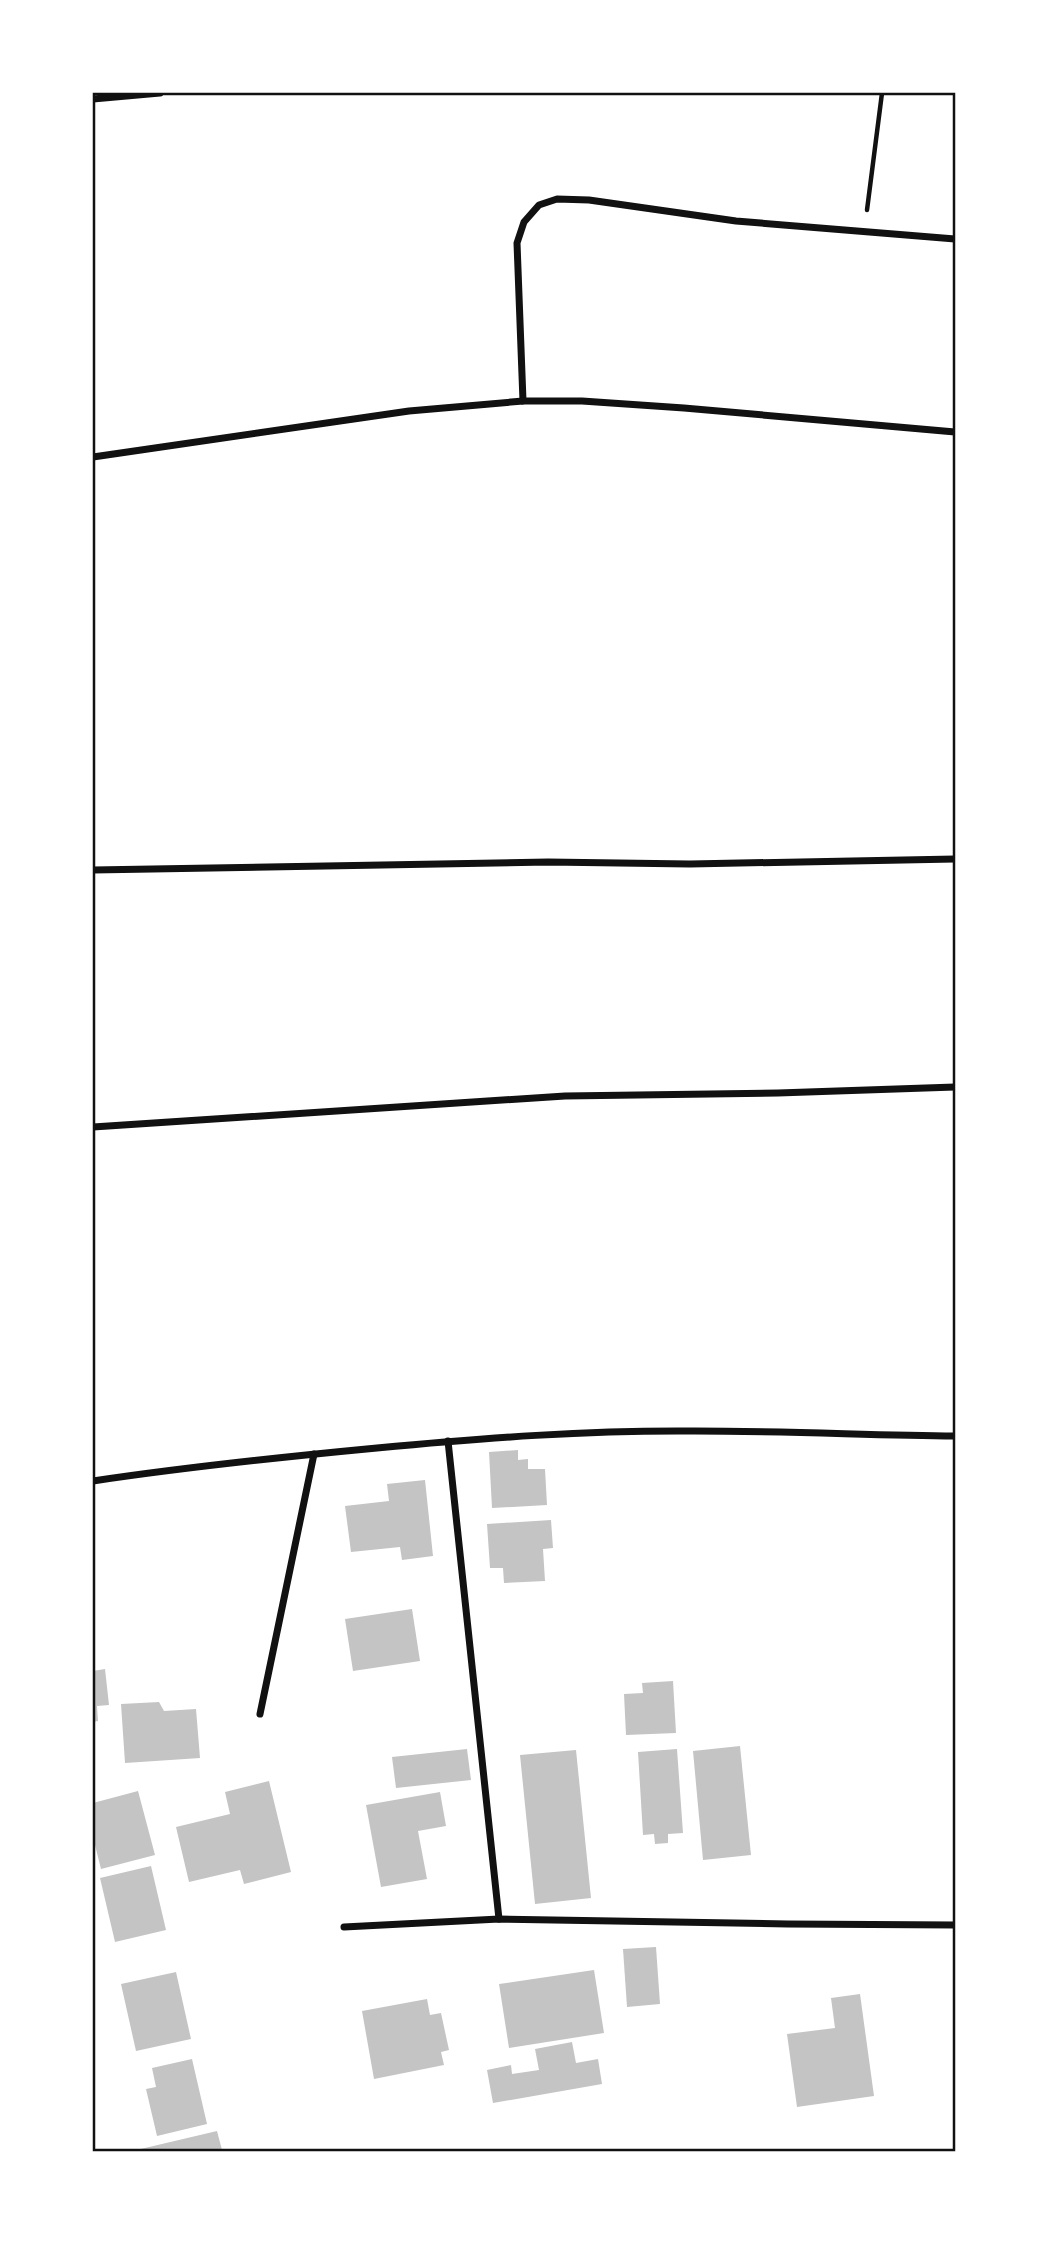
<svg xmlns="http://www.w3.org/2000/svg" width="1048" height="2245" font-family="Karla,sans-serif">
<rect width="100%" height="100%" fill="#fff"/>
<g fill="#c4c4c4">
<path d="M518 1450V1460L528 1459V1469H545L547 1505 492 1508 489 1452Z"/>
<path d="M425 1480 433 1556 402 1560 400 1547 351 1552 345 1506 389 1501 387 1484Z"/>
<path d="M551 1520 553 1548 543 1549 545 1581 504 1583 503 1568H490L487 1524Z"/>
<path d="M412 1609 420 1661 353 1671 345 1619Z"/>
<path d="M105 1669 109 1705 97 1706 98 1721 93 1722V1671Z"/>
<path d="M673 1681 676 1733 626 1735 624 1694 643 1693 642 1683Z"/>
<path d="M159 1702 164 1711 196 1709 200 1758 125 1763 121 1704Z"/>
<path d="M740 1746 751 1855 703 1860 693 1751Z"/>
<path d="M467 1749 471 1780 396 1788 392 1757Z"/>
<path d="M677 1749 683 1833 668 1834V1843L655 1844 654 1834 643 1835 638 1752Z"/>
<path d="M576 1750 591 1898 535 1904 520 1755Z"/>
<path d="M269 1781 291 1872 244 1884 240 1870 189 1882 176 1827 230 1814 225 1792Z"/>
<path d="M138 1791 155 1855 101 1869 93 1837V1803Z"/>
<path d="M440 1792 446 1826 418 1831 427 1879 381 1887 366 1805Z"/>
<path d="M151 1866 166 1930 115 1942 100 1878Z"/>
<path d="M656 1947 660 2004 627 2007 623 1949Z"/>
<path d="M594 1970 604 2033 509 2048 499 1984Z"/>
<path d="M176 1972 191 2039 136 2051 121 1984Z"/>
<path d="M860 1994 874 2096 797 2107 787 2034 835 2028 831 1998Z"/>
<path d="M427 1999 430 2015 441 2013 449 2050 441 2052 444 2065 374 2079 362 2011Z"/>
<path d="M572 2042 576 2063 598 2059 602 2084 493 2103 487 2070 511 2065 512 2074 539 2070 535 2049Z"/>
<path d="M192 2059 207 2124 157 2136 146 2089 156 2087 152 2068Z"/>
<path d="M217 2131 222 2150 211 2152H128Z"/>
</g>
<g fill="none" stroke-linecap="round" stroke-linejoin="round">
<path stroke="#111" stroke-width="4.5" d="M867 210 882 93"/>
<g stroke="#111" stroke-width="7">
<path d="M93 99 160 93"/>
<path d="M523 401 517 243 524 222 539 205 557 199 589 200 736 221 955 239"/>
<path d="M93 457 409 411 523 401H582L684 408 955 432"/>
<path d="M93 870 548 862 690 864 955 859"/>
<path d="M93 1127 565 1096 778 1093 955 1087"/>
<path d="M448 1441 499 1919"/>
<path d="M93 1481C187 1467 282 1457 377 1448 483 1438 589 1430 695 1431 782 1431 869 1435 955 1436"/>
<path d="M260 1714 314 1454"/>
<path d="M344 1927 499 1919 788 1924 955 1925"/>
</g>
</g>
<rect width="1048" height="2245" fill="none" stroke="#ffffff" stroke-width="189"/>
<rect x="94" y="94" width="860" height="2056" fill="none" stroke="#111" stroke-width="2.5"/>
</svg>
